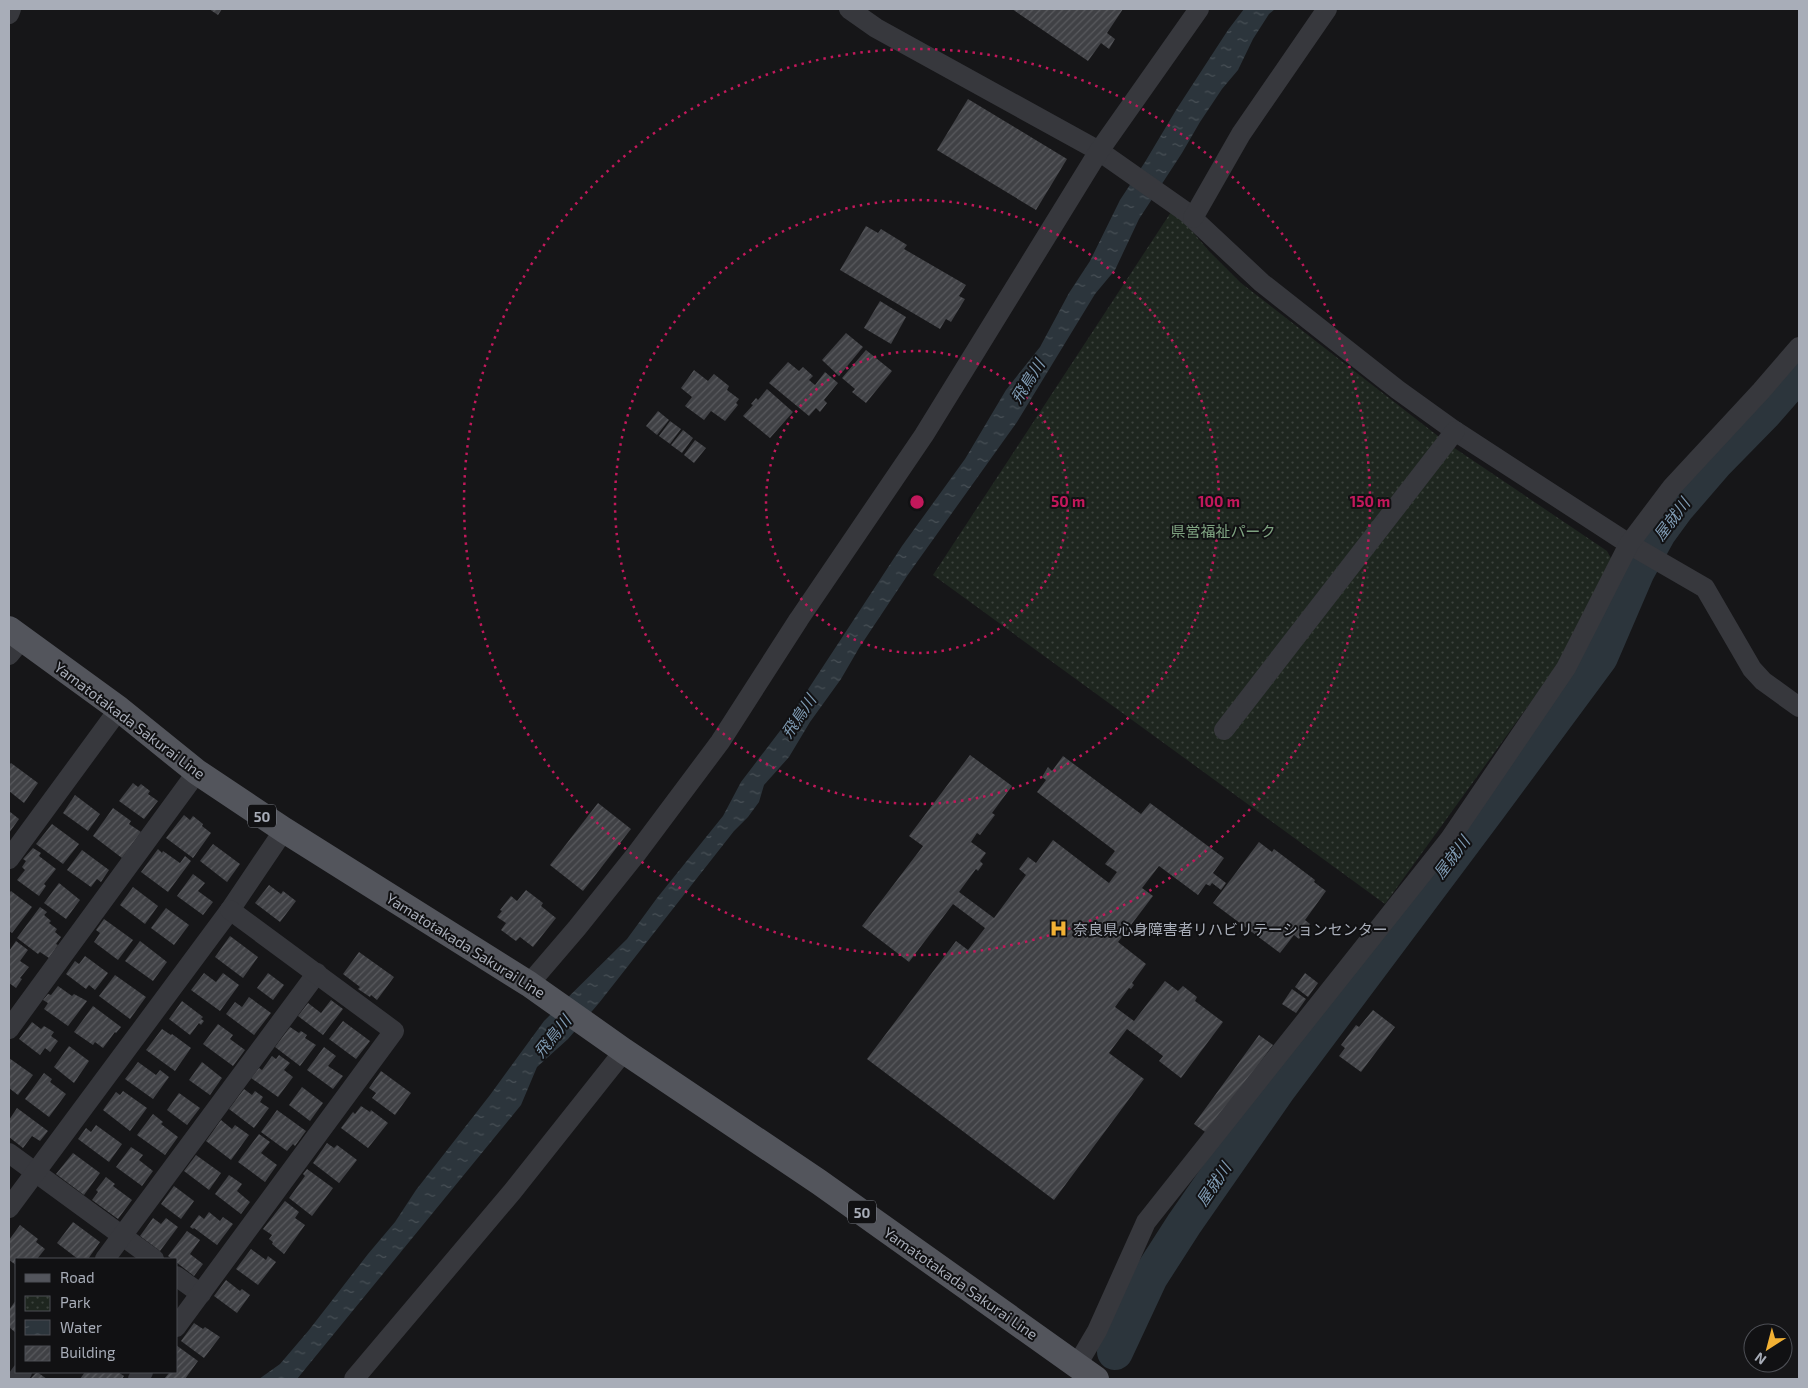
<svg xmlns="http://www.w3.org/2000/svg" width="1808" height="1388" font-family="'Exo 2','Noto Sans JP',sans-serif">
<defs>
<pattern id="park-dots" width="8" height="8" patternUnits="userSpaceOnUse" patternTransform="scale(1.25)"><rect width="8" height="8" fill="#1e261f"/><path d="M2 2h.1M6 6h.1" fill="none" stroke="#3c433d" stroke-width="1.8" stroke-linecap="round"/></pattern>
<pattern id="water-ripples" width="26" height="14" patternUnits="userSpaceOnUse" patternTransform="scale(1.25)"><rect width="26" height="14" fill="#2c353c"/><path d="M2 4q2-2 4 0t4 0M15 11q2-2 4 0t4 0" fill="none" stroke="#485056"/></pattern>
<pattern id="building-hatch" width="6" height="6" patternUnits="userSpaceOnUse" patternTransform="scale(1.25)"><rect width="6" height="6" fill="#404145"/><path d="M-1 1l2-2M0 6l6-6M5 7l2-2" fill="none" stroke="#595a5e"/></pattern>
</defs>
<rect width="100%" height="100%" fill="#161618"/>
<path fill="url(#park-dots)" d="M1173 209 1209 251 1241 283 1447 443 1607 551 1613 562 1562 659 1385 904 933 575Z"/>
<path fill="url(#water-ripples)" d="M1244 9H1275L1269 14 1253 39 1238 70 1222 89 1200 122 1182 153 1139 219 1115 270 1095 294 1017 422 907 576 859 648 841 679 810 722 789 757 764 785 759 802 748 817 734 831 599 1003 568 1039 537 1067 521 1105 297 1379H259L280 1364 309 1330 368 1254 395 1222 416 1190 490 1095 544 1021 627 939 657 898 723 816 741 782 786 723 902 546 965 459 1006 390 1040 347 1069 293 1090 261 1120 200 1145 162 1176 110 1228 30Z"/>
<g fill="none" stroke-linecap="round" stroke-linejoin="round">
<path stroke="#2c353c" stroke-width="36" d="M1115 1352 1150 1277 1184 1224 1278 1089 1487 810 1600 657 1637 571 1658 533 1677 507 1715 463 1764 413 1799 373"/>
</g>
<g fill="url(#building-hatch)">
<path d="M209 9H222L218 15Z"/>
<path d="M1012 9H1123L1107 33 1115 39 1109 49 1101 43 1088 61Z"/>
<path d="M968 99 1067 159 1036 210 937 150Z"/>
<path d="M866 226 878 233 881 229 907 245 904 249 966 285 959 296 965 299 951 322 946 319 940 329 840 270Z"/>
<path d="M880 301 906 317 891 344 864 328Z"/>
<path d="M846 333 863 347 839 376 822 360Z"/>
<path d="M866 350 892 371 866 403 852 392 855 389 842 378Z"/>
<path d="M788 362 799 371 803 367 813 376 809 380 815 385 825 372 838 383 824 400 827 403 820 412 816 408 809 416 769 383Z"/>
<path d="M694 370 708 381 714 374 729 386 727 390 739 399 736 403 738 405 725 421 711 411 704 420 685 406 692 397 681 388Z"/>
<path d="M767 389 793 412 770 438 743 416 753 405 751 404 756 398 758 400Z"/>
<path d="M658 411 669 420 657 435 646 426Z"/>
<path d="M670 421 681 429 670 444 659 436Z"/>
<path d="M683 430 693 438 682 453 671 445Z"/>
<path d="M695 440 706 448 694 463 684 455Z"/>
<path d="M970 755 1012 786 992 813 995 815 980 835 977 833 971 842 986 853 980 861 983 864 978 871 976 869 959 892 994 918 1026 875 1019 869 1028 857 1036 863 1053 840 1109 883 1117 872 1105 864 1115 851 1037 792 1046 780 1042 777 1048 767 1052 771 1063 756 1141 814 1150 803 1224 858 1213 873 1226 883 1221 890 1212 883 1210 886 1206 884 1198 895 1159 866 1142 888 1153 896 1118 942 1146 964 1132 983 1134 985 1131 989 1129 988 1115 1007 1134 1021 1165 981 1178 991 1183 986 1197 997 1195 1001 1223 1022 1181 1078 1159 1061 1163 1056 1127 1029 1109 1053 1144 1079 1054 1200 867 1059 956 941 968 950 985 928 953 904 909 962 862 926 923 846 909 836Z"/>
<path d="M11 763 38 783 24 803 9 791V765Z"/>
<path d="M133 783 138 787 141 784 150 791 148 794 158 801 144 819 119 801Z"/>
<path d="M75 795 100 814 88 831 63 813Z"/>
<path d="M598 803 631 829 583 891 550 865Z"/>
<path d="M113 808 131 821 129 824 141 832 122 858 93 836Z"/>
<path d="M9 811 19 819 9 833Z"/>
<path d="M184 815 190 820 193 816 203 824 202 826 211 833 193 858 166 838Z"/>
<path d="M52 824 79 844 63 864 36 844Z"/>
<path d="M1259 842 1272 852 1274 849 1315 880 1314 882 1326 891 1305 920 1310 924 1299 939 1294 935 1280 953 1213 903Z"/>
<path d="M213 844 240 864 227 882 200 861Z"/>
<path d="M33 848 41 853 39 856 56 869 44 884 46 886 39 896 17 880 25 870 22 867 26 861 23 859Z"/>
<path d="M158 849 162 853 163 851 180 863 185 856 191 861 168 892 141 872Z"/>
<path d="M82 850 109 870 101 882 97 879 91 887 67 870Z"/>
<path d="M193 874 205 883 198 891 213 902 203 915 177 896Z"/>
<path d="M59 883 80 900 66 919 44 903Z"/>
<path d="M269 885 281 894 283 891 296 901 280 922 255 903Z"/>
<path d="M133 887 158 906 145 924 120 905Z"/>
<path d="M526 890 543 903 541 906 556 918 533 947 520 937 516 941 501 930 506 923 497 917 502 911 500 910 511 896 517 901Z"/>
<path d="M11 891 32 907 12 933 9 931V893Z"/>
<path d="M40 907 47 912 44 915 51 921 49 923 57 929 55 932 61 937 56 944 58 945 49 958 40 952 38 954 17 938Z"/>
<path d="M166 908 189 925 174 945 151 928Z"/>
<path d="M104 919 133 940 118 960 94 942 100 933 96 930Z"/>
<path d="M230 936 258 957 243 978 215 957Z"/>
<path d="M16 941 28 950 20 961 29 967 20 978 22 979 16 988 9 983V951Z"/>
<path d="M140 941 167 962 153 981 125 961Z"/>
<path d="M359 952 394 977 377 1000 371 995 370 997 358 989 360 987 343 974Z"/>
<path d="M85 956 108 973 95 990 89 985 86 989 66 974 75 961 79 964Z"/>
<path d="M204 973 216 982 223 973 239 985 220 1011 191 990Z"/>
<path d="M268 973 284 985 273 1000 257 988Z"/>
<path d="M1305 973 1318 983 1308 997 1295 987Z"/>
<path d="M115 975 146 997 130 1019 99 996Z"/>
<path d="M58 986 72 996 74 994 87 1001 68 1026 44 1009 48 1003 43 1000 48 994 51 995Z"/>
<path d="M1292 989 1306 999 1296 1013 1282 1004Z"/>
<path d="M249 997 271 1013 254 1035 226 1014 235 1002 242 1007Z"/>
<path d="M331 1000 343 1009 323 1035 298 1016 308 1003 321 1013Z"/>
<path d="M182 1001 203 1017 201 1019 204 1021 201 1025 199 1023 190 1035 169 1019Z"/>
<path d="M93 1006 121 1027 116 1033 115 1032 103 1048 95 1042 93 1045 74 1032Z"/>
<path d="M1373 1010 1395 1027 1361 1072 1339 1056 1345 1048 1341 1045 1356 1025 1359 1027Z"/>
<path d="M343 1021 370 1041 356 1059 329 1039Z"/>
<path d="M32 1022 41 1029 44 1026 54 1032 51 1036 58 1041 50 1052 45 1048 40 1055 19 1039Z"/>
<path d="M218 1024 233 1035 230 1039 245 1050 233 1066 203 1044Z"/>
<path d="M290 1027 299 1033 301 1031 307 1035 305 1038 316 1045 300 1066 275 1047Z"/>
<path d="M162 1029 171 1035 172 1034 191 1048 175 1071 146 1050Z"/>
<path d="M1259 1035 1273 1045 1208 1134 1194 1124Z"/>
<path d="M69 1046 89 1061 74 1083 54 1067Z"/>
<path d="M324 1047 336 1056 328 1066 343 1076 333 1089 307 1070Z"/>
<path d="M279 1055 290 1063 284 1070 293 1077 278 1097 251 1078 259 1068 262 1070 272 1056 276 1059Z"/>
<path d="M9 1058 33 1075 18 1095 9 1088Z"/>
<path d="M138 1062 156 1075 160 1070 169 1077 153 1099 125 1079Z"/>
<path d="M202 1062 222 1078 210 1095 189 1080Z"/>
<path d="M381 1071 411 1093 395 1115 372 1098 376 1093 369 1088Z"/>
<path d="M44 1073 52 1079 50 1082 66 1094 49 1117 25 1099Z"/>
<path d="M302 1087 323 1103 310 1121 289 1105Z"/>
<path d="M244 1089 252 1095 255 1091 263 1097 260 1102 269 1108 254 1128 229 1109Z"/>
<path d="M123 1091 147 1108 130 1131 103 1110 116 1092 120 1095Z"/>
<path d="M179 1093 200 1108 187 1125 167 1110Z"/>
<path d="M361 1106 370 1112 371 1110 388 1123 368 1148 341 1128 353 1112 355 1114Z"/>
<path d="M17 1108 48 1131 40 1141 32 1136 23 1148 9 1137V1120Z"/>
<path d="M277 1110 306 1131 295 1146 293 1144 287 1151 261 1132Z"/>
<path d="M153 1114 163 1122 161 1124 178 1137 165 1155 137 1135Z"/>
<path d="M221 1120 232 1129 235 1125 249 1135 231 1160 206 1141Z"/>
<path d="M96 1125 122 1144 109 1162 78 1139 86 1128 91 1132Z"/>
<path d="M259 1134 270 1142 261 1153 277 1165 265 1182 238 1162Z"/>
<path d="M327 1143 334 1148 337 1145 357 1160 339 1183 313 1163Z"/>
<path d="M131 1147 143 1155 139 1160 153 1171 142 1186 116 1167Z"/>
<path d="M73 1153 100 1173 84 1195 56 1174Z"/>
<path d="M196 1155 221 1173 209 1190 184 1171Z"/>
<path d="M307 1169 333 1188 312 1216 289 1198 305 1176 303 1174Z"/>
<path d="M229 1175 242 1184 237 1191 250 1202 241 1214 215 1194Z"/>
<path d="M106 1177 115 1184 113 1186 132 1200 118 1219 92 1200 98 1192 96 1190Z"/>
<path d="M174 1186 194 1201 181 1219 161 1204Z"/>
<path d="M285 1201 299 1212 295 1218 305 1225 284 1254 272 1244 273 1242 269 1239 272 1235 263 1229Z"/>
<path d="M209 1212 220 1221 223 1217 233 1224 217 1245 194 1228 193 1229 190 1227 199 1215 204 1219Z"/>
<path d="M153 1218 161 1224 166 1218 178 1227 160 1251 140 1236Z"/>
<path d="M73 1222 100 1242 88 1259H78L57 1243Z"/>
<path d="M20 1225 38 1239 36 1242 45 1249 37 1259H16V1265L9 1260V1240Z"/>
<path d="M187 1231 200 1240 190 1254 203 1264 194 1276 176 1262V1259H172L168 1256Z"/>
<path d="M251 1249 266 1260 268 1256 276 1262 258 1285 236 1269Z"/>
<path d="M226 1280 240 1291 242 1289 250 1295 237 1313 214 1296Z"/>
<path d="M16 1300V1333L9 1327V1310Z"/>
<path d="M194 1323 203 1329 205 1327 220 1337 204 1358 181 1341Z"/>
<path d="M176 1345 198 1361 185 1379H164L169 1373 167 1372H176Z"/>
<path d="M37 1372 47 1379H30Z"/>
<path d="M85 1372H118L124 1376 122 1379H80Z"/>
</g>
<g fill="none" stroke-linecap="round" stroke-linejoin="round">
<g stroke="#37383d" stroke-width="20">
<path d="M849 9 876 28 1099 151 1186 212 1262 283 1398 390 1455 431 1629 544 1705 588 1752 669 1763 681 1799 707"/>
<path d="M9 14 11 9"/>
<path d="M1193 218 1241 134 1327 9"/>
<path d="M9 655 22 639"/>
<path d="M1224 730 1455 431"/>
<path d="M9 859 119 709"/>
<path d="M529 984 577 928 637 853 720 742 799 619 924 435 1099 151 1199 9"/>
<path d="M9 1029 197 772"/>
<path d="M9 1153 154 1259"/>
<path d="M9 1208 230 910 284 830"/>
<path d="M105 1259 317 973"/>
<path d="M176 1276 201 1294"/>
<path d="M176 1327 394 1031 230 910"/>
<path d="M1077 1365 1097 1331 1146 1222 1449 840 1566 668 1629 544 1672 487 1761 391 1799 347"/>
<path d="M17 1379 22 1372"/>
<path d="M138 1379 143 1372"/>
<path d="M354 1379 512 1192 624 1051"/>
</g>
<path stroke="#53555c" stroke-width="26" d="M9 629 119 709 197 772 284 830 529 984 624 1051 819 1182 1096 1379"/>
</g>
<g fill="none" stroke="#c2185b" stroke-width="2.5" stroke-dasharray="2.5 5">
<circle cx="917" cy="502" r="151"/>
<circle cx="917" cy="502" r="302"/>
<circle cx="917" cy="502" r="453"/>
</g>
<defs>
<symbol id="hospital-bare" viewBox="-9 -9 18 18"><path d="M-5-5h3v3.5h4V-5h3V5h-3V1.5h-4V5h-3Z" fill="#f2b134" stroke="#111113" stroke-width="2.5" paint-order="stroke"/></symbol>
</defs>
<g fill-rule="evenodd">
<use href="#hospital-bare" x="1046" y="916" width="25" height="25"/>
</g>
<g text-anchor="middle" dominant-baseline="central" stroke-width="4" stroke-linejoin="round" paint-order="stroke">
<g fill="#111113" stroke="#7b7e86" stroke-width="1">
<rect x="248" y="804.5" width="28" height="23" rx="4"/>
<rect x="848" y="1200.5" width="28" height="23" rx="4"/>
</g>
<g font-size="14" font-weight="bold" fill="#a8adb8">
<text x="262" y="816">50</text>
<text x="862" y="1212">50</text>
</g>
<g font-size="15" fill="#7fa381" stroke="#111113">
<text x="1223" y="531">県営福祉パーク</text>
</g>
<g font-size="15" fill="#a8adb8" stroke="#111113">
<text transform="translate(130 720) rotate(37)">Yamatotakada Sakurai Line</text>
<text transform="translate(466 945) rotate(32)">Yamatotakada Sakurai Line</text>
<text transform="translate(961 1283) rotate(35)">Yamatotakada Sakurai Line</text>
</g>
<g font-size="15" fill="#a8adb8" stroke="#111113" text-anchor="start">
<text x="1073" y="929">奈良県心身障害者リハビリテーションセンター</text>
</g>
<g font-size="16" font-style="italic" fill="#7f9bb3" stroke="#111113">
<text transform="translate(1027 381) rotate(-58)">飛鳥川</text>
<text transform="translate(1671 519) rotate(-53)">屋就川</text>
<text transform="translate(798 716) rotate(-56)">飛鳥川</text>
<text transform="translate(1451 857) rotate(-53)">屋就川</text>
<text transform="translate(552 1036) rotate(-51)">飛鳥川</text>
<text transform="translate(1213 1184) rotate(-56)">屋就川</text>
</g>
</g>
<circle cx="917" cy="502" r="8" fill="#c2185b" stroke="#111113" stroke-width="2.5"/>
<g font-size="15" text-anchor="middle" font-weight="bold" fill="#c2185b" stroke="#111113" stroke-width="4" stroke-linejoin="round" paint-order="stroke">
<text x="1068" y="507">50 m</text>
<text x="1219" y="507">100 m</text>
<text x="1370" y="507">150 m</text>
</g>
<rect width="1808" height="1388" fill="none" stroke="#a8adb8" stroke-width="20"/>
<rect x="15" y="1258" width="162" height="115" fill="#111113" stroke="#4d4f55"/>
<rect x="25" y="1274" width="25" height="8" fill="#53555c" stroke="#4d4f55"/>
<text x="60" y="1283" font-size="15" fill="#a8adb8">Road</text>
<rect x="25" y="1296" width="25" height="15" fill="url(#park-dots)" stroke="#4d4f55"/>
<text x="60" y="1308" font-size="15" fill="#a8adb8">Park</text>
<rect x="25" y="1320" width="25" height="15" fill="url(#water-ripples)" stroke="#4d4f55"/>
<text x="60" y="1333" font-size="15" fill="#a8adb8">Water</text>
<rect x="25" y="1346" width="25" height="15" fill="url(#building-hatch)" stroke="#4d4f55"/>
<text x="60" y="1358" font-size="15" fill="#a8adb8">Building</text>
<g transform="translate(1768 1348) rotate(216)"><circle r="24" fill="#111113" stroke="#4d4f55"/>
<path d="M0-4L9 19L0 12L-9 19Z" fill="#f2b134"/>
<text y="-8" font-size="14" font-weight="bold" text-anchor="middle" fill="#a8adb8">N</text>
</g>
</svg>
